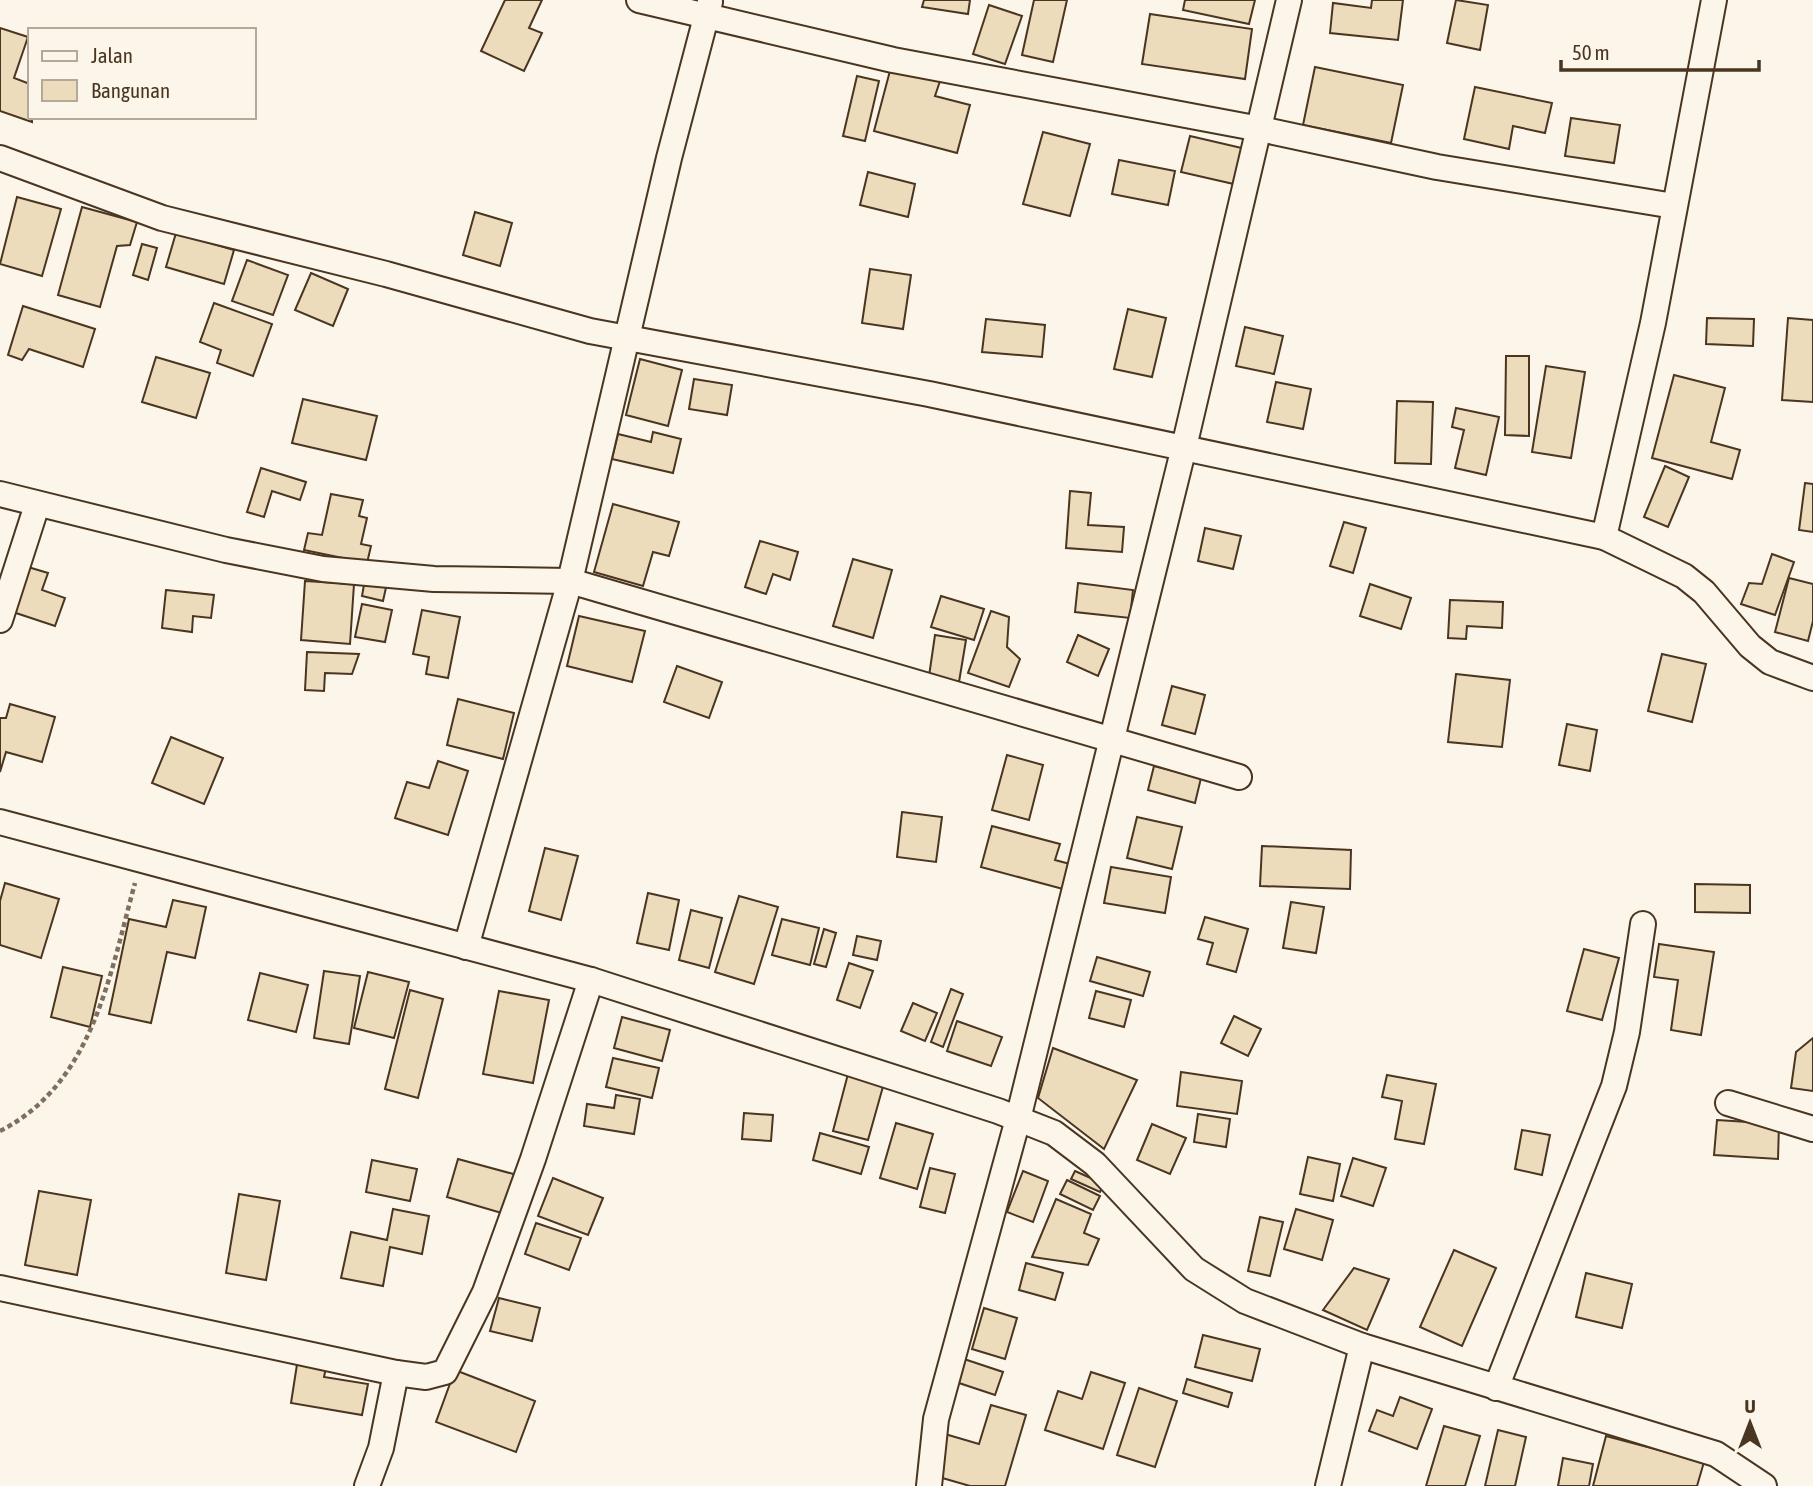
<svg xmlns="http://www.w3.org/2000/svg" width="1813" height="1486" font-family="'Asap Condensed',sans-serif">
<rect width="100%" height="100%" fill="#fbf6e9"/>
<g fill="#ecdcbc" stroke="#4a3520" stroke-width="2">
<path d="M505 0H542L529 28 542 33 524 71 481 51Z"/>
<path d="M924 0H970L968 14 922 7Z"/>
<path d="M1034 0H1067L1053 62 1022 55Z"/>
<path d="M1185 0H1255L1249 24 1183 10Z"/>
<path d="M1372 0H1403L1398 40 1330 33 1333 3 1371 8Z"/>
<path d="M1456 0 1488 5 1480 50 1447 43Z"/>
<path d="M989 5 1022 16 1005 64 973 54Z"/>
<path d="M1150 14 1252 29 1245 79 1142 64Z"/>
<path d="M0 28 28 37 14 78 30 84 32 122 0 111Z"/>
<path d="M891 67 940 81 935 96 970 105 957 153 874 131Z"/>
<path d="M1315 67 1403 85 1391 143 1303 125Z"/>
<path d="M857 76 879 81 865 141 843 136Z"/>
<path d="M1475 87 1552 103 1545 133 1513 126 1509 149 1464 139Z"/>
<path d="M1571 118 1620 125 1614 163 1565 156Z"/>
<path d="M1043 132 1090 144 1070 216 1023 204Z"/>
<path d="M1190 136 1246 149 1238 185 1181 172Z"/>
<path d="M1119 160 1175 171 1168 205 1112 194Z"/>
<path d="M868 172 915 184 908 217 860 205Z"/>
<path d="M17 197 61 209 42 276 0 264Z"/>
<path d="M82 207 137 222 130 245 117 246 100 307 58 295Z"/>
<path d="M475 212 512 223 500 266 463 255Z"/>
<path d="M176 233 234 250 224 284 166 267Z"/>
<path d="M142 244 157 248 148 280 133 275Z"/>
<path d="M247 260 288 275 273 315 232 301Z"/>
<path d="M870 269 911 275 903 329 862 323Z"/>
<path d="M311 273 348 289 333 326 295 310Z"/>
<path d="M214 303 272 324 253 376 217 363 221 350 200 342Z"/>
<path d="M23 306 95 329 83 367 29 349 22 360 8 355Z"/>
<path d="M1128 309 1166 318 1152 377 1114 369Z"/>
<path d="M1707 318 1754 319 1753 346 1706 344Z"/>
<path d="M1788 318 1813 320V402L1782 400Z"/>
<path d="M986 319 1045 325 1042 357 982 352Z"/>
<path d="M1245 327 1283 336 1274 374 1236 366Z"/>
<path d="M1506 356H1529V436L1505 435Z"/>
<path d="M156 357 210 373 196 418 142 402Z"/>
<path d="M640 359 682 370 668 426 626 415Z"/>
<path d="M1546 366 1585 372 1571 458 1532 452Z"/>
<path d="M1674 375 1725 388 1711 442 1740 450 1732 479 1652 458Z"/>
<path d="M694 379 732 385 727 415 689 409Z"/>
<path d="M1276 382 1311 389 1303 429 1267 422Z"/>
<path d="M303 399 377 416 366 460 292 443Z"/>
<path d="M1397 401 1433 402 1431 464 1395 463Z"/>
<path d="M1456 408 1499 417 1486 475 1455 468 1464 430 1452 427Z"/>
<path d="M653 432 681 439 673 473 612 459 618 434 651 442Z"/>
<path d="M1665 466 1689 477 1668 527 1644 517Z"/>
<path d="M261 468 306 482 300 500 272 491 264 517 247 512Z"/>
<path d="M1805 483 1813 484V532L1799 530Z"/>
<path d="M1070 491 1091 493 1088 525 1124 527 1122 552 1066 548Z"/>
<path d="M331 494 363 500 359 516 367 518 361 544 371 546 367 563 304 550 308 533 322 535Z"/>
<path d="M613 504 679 522 669 556 653 552 643 586 594 572Z"/>
<path d="M1344 522 1366 528 1353 573 1330 566Z"/>
<path d="M1205 528 1241 536 1233 569 1198 561Z"/>
<path d="M760 541 798 552 790 580 773 574 766 594 745 587Z"/>
<path d="M1772 554 1794 562 1775 615 1741 604 1749 583 1762 584Z"/>
<path d="M853 559 892 570 873 638 833 626Z"/>
<path d="M28 567 48 573 42 590 65 598 55 626 13 612Z"/>
<path d="M1789 578 1813 584V621L1808 641 1775 632Z"/>
<path d="M365 579 387 583 383 601 362 596Z"/>
<path d="M305 581 354 584 350 644 301 640Z"/>
<path d="M1078 583 1133 590 1130 618 1075 612Z"/>
<path d="M1370 584 1411 598 1401 629 1360 616Z"/>
<path d="M166 590 214 595 211 618 193 616 192 632 162 628Z"/>
<path d="M941 596 984 609 974 640 931 627Z"/>
<path d="M1450 600 1503 602 1502 628 1467 626 1466 639 1448 638Z"/>
<path d="M362 604 392 610 385 642 355 637Z"/>
<path d="M422 610 460 617 448 678 426 674 429 657 413 654Z"/>
<path d="M991 611 1009 617 1007 647 1020 659 1009 687 968 673Z"/>
<path d="M579 616 645 631 632 682 567 666Z"/>
<path d="M935 635 966 640 958 688 928 683Z"/>
<path d="M1078 635 1109 649 1098 676 1067 662Z"/>
<path d="M307 652 359 654 352 674 325 673 324 691 305 690Z"/>
<path d="M1662 654 1706 664 1692 722 1648 711Z"/>
<path d="M677 666 722 682 709 718 664 702Z"/>
<path d="M1456 674 1510 680 1502 747 1448 742Z"/>
<path d="M1172 686 1205 695 1195 734 1162 725Z"/>
<path d="M458 699 514 713 503 759 447 745Z"/>
<path d="M10 704 55 717 42 762 6 752 0 772V718H6Z"/>
<path d="M1567 724 1597 730 1590 771 1559 765Z"/>
<path d="M171 737 223 758 204 804 152 783Z"/>
<path d="M1007 755 1043 765 1029 820 992 810Z"/>
<path d="M438 761 468 771 448 835 395 818 407 782 429 788Z"/>
<path d="M1154 766 1201 778 1195 803 1148 790Z"/>
<path d="M902 812 942 817 936 862 897 857Z"/>
<path d="M1137 817 1182 827 1172 869 1127 858Z"/>
<path d="M992 826 1060 844 1055 860 1070 864 1063 889 981 867Z"/>
<path d="M1262 846 1351 850 1350 889 1260 886Z"/>
<path d="M545 848 578 856 561 920 529 911Z"/>
<path d="M1111 867 1171 877 1165 913 1104 903Z"/>
<path d="M5 883 59 899 41 958 0 945V901Z"/>
<path d="M1695 884 1750 885V913L1695 912Z"/>
<path d="M648 893 679 900 669 950 637 943Z"/>
<path d="M739 896 778 907 754 984 715 972Z"/>
<path d="M173 900 206 907 195 958 167 952 151 1023 109 1014 129 919 166 927Z"/>
<path d="M1291 902 1324 907 1316 953 1283 948Z"/>
<path d="M691 910 722 918 709 968 679 960Z"/>
<path d="M1205 917 1248 929 1236 972 1207 964 1213 943 1198 939Z"/>
<path d="M782 919 819 928 810 965 772 955Z"/>
<path d="M824 929 836 933 826 967 814 964Z"/>
<path d="M857 936 881 941 877 960 853 955Z"/>
<path d="M1659 944 1714 952 1701 1035 1671 1030 1678 980 1654 977Z"/>
<path d="M1584 949 1619 958 1602 1020 1567 1011Z"/>
<path d="M1097 957 1150 972 1143 996 1090 981Z"/>
<path d="M849 963 873 971 860 1008 837 1000Z"/>
<path d="M63 967 102 976 90 1027 51 1017Z"/>
<path d="M324 971 360 976 349 1044 314 1038Z"/>
<path d="M368 972 409 982 394 1038 354 1028Z"/>
<path d="M260 973 308 985 296 1032 248 1020Z"/>
<path d="M951 989 963 994 943 1047 931 1042Z"/>
<path d="M410 990 443 999 418 1098 385 1089Z"/>
<path d="M499 991 549 1000 533 1083 483 1074Z"/>
<path d="M1096 991 1131 1000 1124 1027 1089 1018Z"/>
<path d="M913 1003 937 1013 925 1041 901 1031Z"/>
<path d="M1234 1016 1261 1029 1248 1056 1221 1043Z"/>
<path d="M622 1017 670 1030 662 1061 614 1048Z"/>
<path d="M957 1021 1002 1037 991 1066 947 1051Z"/>
<path d="M1813 1038V1091L1791 1088 1796 1052Z"/>
<path d="M1053 1048 1137 1080 1104 1149 1038 1098Z"/>
<path d="M613 1058 659 1068 652 1098 606 1087Z"/>
<path d="M1181 1072 1242 1081 1237 1114 1177 1106Z"/>
<path d="M848 1074 884 1083 868 1140 833 1131Z"/>
<path d="M1387 1075 1436 1084 1424 1144 1395 1139 1402 1101 1382 1097Z"/>
<path d="M616 1095 640 1099 634 1134 584 1126 587 1104 614 1108Z"/>
<path d="M744 1113 773 1115 771 1141 742 1139Z"/>
<path d="M1198 1114 1230 1119 1226 1147 1194 1142Z"/>
<path d="M1717 1120 1779 1124 1778 1159 1714 1155Z"/>
<path d="M896 1123 933 1134 917 1189 880 1178Z"/>
<path d="M1152 1124 1186 1138 1170 1174 1137 1160Z"/>
<path d="M1522 1130 1550 1135 1542 1175 1515 1169Z"/>
<path d="M820 1133 869 1147 861 1174 813 1160Z"/>
<path d="M1308 1157 1340 1164 1333 1201 1300 1194Z"/>
<path d="M1353 1158 1386 1168 1373 1206 1341 1196Z"/>
<path d="M458 1159 517 1175 505 1214 447 1197Z"/>
<path d="M372 1160 417 1169 410 1201 366 1192Z"/>
<path d="M930 1168 955 1174 945 1213 920 1207Z"/>
<path d="M1023 1171 1048 1181 1033 1222 1007 1212Z"/>
<path d="M1075 1171 1104 1184 1100 1192 1071 1179Z"/>
<path d="M553 1178 603 1198 588 1235 538 1216Z"/>
<path d="M1067 1180 1100 1196 1093 1210 1060 1194Z"/>
<path d="M39 1191 91 1200 77 1275 25 1265Z"/>
<path d="M239 1194 280 1201 266 1280 226 1273Z"/>
<path d="M1056 1199 1091 1214 1084 1233 1099 1239 1088 1265 1032 1257Z"/>
<path d="M393 1209 429 1216 422 1254 390 1247 383 1286 341 1278 351 1232 387 1240Z"/>
<path d="M1296 1209 1333 1220 1322 1260 1284 1249Z"/>
<path d="M1260 1217 1283 1222 1270 1276 1248 1271Z"/>
<path d="M536 1223 581 1238 569 1270 525 1254Z"/>
<path d="M1454 1250 1496 1268 1462 1346 1420 1327Z"/>
<path d="M1026 1263 1063 1273 1055 1300 1019 1290Z"/>
<path d="M1354 1268 1389 1279 1367 1330 1323 1310Z"/>
<path d="M1586 1273 1632 1284 1622 1328 1576 1317Z"/>
<path d="M499 1298 540 1308 532 1341 490 1331Z"/>
<path d="M984 1308 1017 1318 1005 1359 972 1349Z"/>
<path d="M1203 1335 1260 1349 1252 1381 1195 1367Z"/>
<path d="M298 1358 327 1363 324 1377 368 1384 362 1415 291 1403Z"/>
<path d="M961 1358 1003 1372 995 1395 953 1381Z"/>
<path d="M455 1370 535 1401 516 1452 436 1422Z"/>
<path d="M1091 1372 1125 1383 1103 1449 1045 1430 1058 1391 1082 1399Z"/>
<path d="M1187 1379 1232 1393 1228 1407 1183 1393Z"/>
<path d="M1139 1388 1177 1401 1155 1467 1117 1455Z"/>
<path d="M1400 1397 1432 1409 1417 1449 1369 1431 1377 1410 1393 1416Z"/>
<path d="M991 1405 1026 1415 1005 1486H970L932 1475 945 1434 979 1444Z"/>
<path d="M1444 1426 1480 1436 1465 1486H1426Z"/>
<path d="M1498 1430 1526 1437 1515 1486H1485Z"/>
<path d="M1606 1436 1704 1462 1697 1486H1593Z"/>
<path d="M1563 1458 1593 1464 1589 1486H1558Z"/>
</g>
<g fill="none" stroke-linecap="round" stroke-linejoin="round">
<defs>
<g id="minor">
<path d="M639 0 893 60 1260 129 1437 167 1674 206"/>
<path d="M0 158 162 218 386 274 590 331 929 394 1604 537 1684 576 1704 592 1750 646 1770 662 1813 678"/>
<path d="M0 494 226 550 323 569 434 579 570 581 1239 777"/>
<path d="M1604 537 1653 323 1714 0"/>
<path d="M0 620 37 505"/>
<path d="M0 822 591 980 998 1111 1054 1133 1095 1164 1194 1269 1245 1301 1362 1346 1716 1454 1764 1486"/>
<path d="M466 947 570 581 669 158 710 2"/>
<path d="M1728 1103 1813 1129"/>
<path d="M0 1288 396 1373 426 1377 445 1372 485 1292 533 1159 591 980"/>
<path d="M1496 1388 1614 1086 1627 1032 1643 924"/>
<path d="M367 1486 381 1448 396 1373"/>
<path d="M929 1486 936 1419 1018 1119 1184 447 1289 0"/>
<path d="M1328 1486 1362 1346"/>
</g>
</defs>
<use href="#minor" stroke="#4a3520" stroke-width="28"/>
<path stroke="#7f6f5c" stroke-width="4.5" stroke-dasharray="5 3.5" stroke-linecap="butt" d="M0 1131C93 1084 110 974 135 883"/>
<use href="#minor" stroke="#fbf6e9" stroke-width="24"/>
</g>
<rect x="28" y="28" width="228" height="91" fill="#fbf6e9" stroke="#b4a999" stroke-width="2"/>
<rect x="42" y="51" width="35" height="10" fill="#fbf6e9" stroke="#b4a999" stroke-width="2"/>
<text x="91" y="63" font-size="21" fill="#4a3520">Jalan</text>
<rect x="42" y="80" width="35" height="21" fill="#ecdcbc" stroke="#b4a999" stroke-width="2"/>
<text x="91" y="98" font-size="21" fill="#4a3520">Bangunan</text>
<g transform="translate(1750 1423)" stroke="#fbf6e9" stroke-width="5" paint-order="stroke">
<path d="M0-5L12 26L0 18L-12 26Z" fill="#4a3520"/>
<text y="-10" font-size="19" font-weight="bold" text-anchor="middle" fill="#4a3520">U</text>
</g>
<path d="M1561 60v10h198v-10" fill="none" stroke="#4a3520" stroke-width="3.5"/>
<text x="1572" y="60" font-size="21" fill="#4a3520" stroke="#fbf6e9" stroke-width="5" paint-order="stroke">50 m</text>
</svg>
